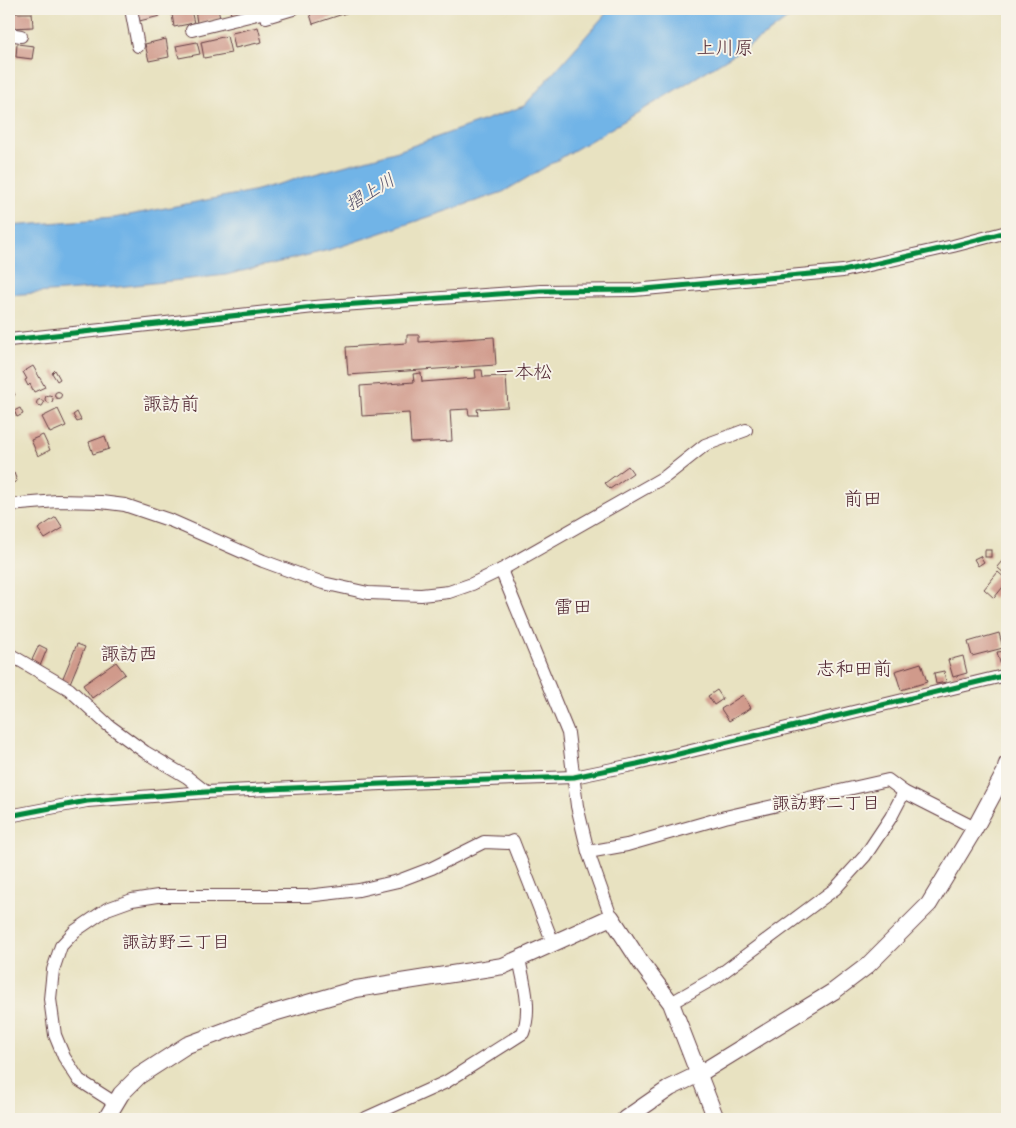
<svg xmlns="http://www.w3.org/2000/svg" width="1016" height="1128" font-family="Sriracha,'Klee One',sans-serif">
<rect width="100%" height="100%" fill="#f7f3e8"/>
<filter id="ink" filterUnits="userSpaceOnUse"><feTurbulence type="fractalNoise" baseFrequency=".02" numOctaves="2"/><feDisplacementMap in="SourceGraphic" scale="10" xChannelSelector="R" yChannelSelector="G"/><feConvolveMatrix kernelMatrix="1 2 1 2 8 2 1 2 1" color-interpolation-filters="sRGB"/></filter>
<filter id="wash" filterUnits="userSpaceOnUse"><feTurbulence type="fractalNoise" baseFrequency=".0096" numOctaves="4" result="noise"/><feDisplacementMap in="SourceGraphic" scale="20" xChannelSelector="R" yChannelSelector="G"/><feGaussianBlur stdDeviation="1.12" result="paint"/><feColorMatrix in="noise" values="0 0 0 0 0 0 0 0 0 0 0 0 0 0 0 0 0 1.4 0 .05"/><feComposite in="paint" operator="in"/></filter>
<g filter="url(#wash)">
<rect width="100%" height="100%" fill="#e8e2c1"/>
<path fill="#71b4e7" stroke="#5e6a89" d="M610 9H801L770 32 651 105 503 192 333 249 226 275 117 287 9 295V226L114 218 253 191 398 151 524 106Z"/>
<g id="blocks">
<g fill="#d09a8b">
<path d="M153 9H158L160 16 135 22 133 13Z"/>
<path d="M202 9H218L220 18 197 23 195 10Z"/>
<path d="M230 9H256L231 15Z"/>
<path d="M318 9H348L349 12 313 24 309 11Z"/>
<path d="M191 10 194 23 174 27 172 14Z"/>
<path d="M11 13H32L33 27 11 28Z"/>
<path d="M258 27 262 42 235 48 232 33Z"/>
<path d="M227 36 231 53 204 58 201 42Z"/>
<path d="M166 39 169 57 149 61 145 44Z"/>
<path d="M197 42 200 54 179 58 176 46Z"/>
<path d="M17 44 34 46 32 59 16 57Z"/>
<path d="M407 335H419V342L494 337 496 365 348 375 346 347 407 343Z"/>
<path d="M33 366 45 387 34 392 30 384 28 386 25 380 27 379 23 372Z"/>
<path d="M55 370 60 379 57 381 52 373Z"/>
<path d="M475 370H482L483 377 506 376 508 407 477 409 478 415H469L468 409 450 410 452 441 411 443 409 413 362 416 360 386 414 382 413 374 421 373 422 382 476 378Z"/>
<path d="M9 383 15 395 9 398Z"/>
<circle cx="58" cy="395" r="3.5"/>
<circle cx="49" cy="399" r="4"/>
<circle cx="40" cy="403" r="3.5"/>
<path d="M20 408 23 414 17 417 14 411Z"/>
<path d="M58 409 66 426 50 433 42 417Z"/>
<path d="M77 412 81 420 77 422 73 415Z"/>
<path d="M43 435 50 450 38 456 31 440Z"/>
<path d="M105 436 109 449 93 454 89 442Z"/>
<path d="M628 466 633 473 610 489 605 483Z"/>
<path d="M14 473 17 481 11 484 9 475Z"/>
<path d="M56 517 63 528 45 539 38 529Z"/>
<rect x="985" y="550" width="6" height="7"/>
<path d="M1007 555V576L997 567Z"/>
<path d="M980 556 984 562 978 566 974 559Z"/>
<path d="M998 572 1007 580V582L994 598 984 589Z"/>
<path d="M999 633 1003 648 972 656 968 642Z"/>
<path d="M77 644 85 647 70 683 62 680Z"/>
<path d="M39 645 47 649 40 666 31 662Z"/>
<path d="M1006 651 1007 664 1001 666 997 652Z"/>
<path d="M963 656 967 673 953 677 948 660Z"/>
<path d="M116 662 125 674 92 698 83 685Z"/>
<path d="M921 663 927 682 901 690 895 671Z"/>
<path d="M944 671 946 682 936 684 934 673Z"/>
<path d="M717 690 723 699 714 705 708 696Z"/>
<path d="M743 695 751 708 729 721 721 709Z"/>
</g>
</g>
</g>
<g filter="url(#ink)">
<use href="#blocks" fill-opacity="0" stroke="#623c42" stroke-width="1"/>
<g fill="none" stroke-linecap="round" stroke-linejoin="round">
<defs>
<g id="minor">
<path d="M131 9 138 46"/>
<path d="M265 10 266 17 293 9"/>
<path d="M192 30 265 12"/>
<path d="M9 34 21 36"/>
<path d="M9 340 314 307 541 291 634 290 843 271 953 246 1007 232"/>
<path d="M9 505 57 501 101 502 125 505 172 521 263 561 323 583 368 593 421 595 449 592 472 584 501 570 666 476 705 445 746 430"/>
<path d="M501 570 568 733 577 806 588 852 611 917"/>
<path d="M9 654 69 689 108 725 145 752 187 777 206 792"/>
<path d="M9 816 87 801 206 792 404 783 574 777 637 764 1007 675"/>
<path d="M588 852 627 845 725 817 888 780 904 792 975 828"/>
<path d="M671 1003 718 976 835 889 865 856 891 817 904 792"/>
<path d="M115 1103 79 1080 64 1057 55 1035 50 999 53 970 61 946 75 931 107 909 132 900 158 896H307L359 890 398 881 432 868 484 842 508 843 513 841 553 943"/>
<path d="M364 1119 446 1082 523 1033C532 1009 524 983 519 959"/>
</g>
<g id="tertiary">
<path d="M106 1119 121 1094 139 1076 187 1045 270 1014 356 989 503 966 611 917 641 963 671 1003 716 1119"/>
<path d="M625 1119 670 1088 699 1074 834 991 867 966 929 904 975 828 1005 772 1007 764"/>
</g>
</defs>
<use href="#minor" stroke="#623c42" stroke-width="14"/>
<use href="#tertiary" stroke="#623c42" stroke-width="18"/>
<use href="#minor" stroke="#fff" stroke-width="12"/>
<use href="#tertiary" stroke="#fff" stroke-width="16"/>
<defs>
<g id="cycleway">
<path d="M9 340 314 307 541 291 634 290 843 271 953 246 1007 232"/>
<path d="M9 816 87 801 206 792 404 783 574 777 637 764 1007 675"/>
</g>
</defs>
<use href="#cycleway" stroke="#f7f3e8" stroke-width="8"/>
<use href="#cycleway" stroke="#00873e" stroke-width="5"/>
</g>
</g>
<g text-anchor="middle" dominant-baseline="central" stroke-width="4" stroke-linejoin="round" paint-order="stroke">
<g font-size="18" font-style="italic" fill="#58536d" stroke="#f7f3e8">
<text transform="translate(370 192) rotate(-31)">摺上川</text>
</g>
<g font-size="18" fill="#4a1f2b" stroke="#f7f3e8">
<text x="826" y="803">諏訪野二丁目</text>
<text x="176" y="942">諏訪野三丁目</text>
</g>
<g font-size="19" fill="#4a1f2b" stroke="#f7f3e8">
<text x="725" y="47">上川原</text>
<text x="524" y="371">一本松</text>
<text x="171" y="403">諏訪前</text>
<text x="863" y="498">前田</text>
<text x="573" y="606">雷田</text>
<text x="129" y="653">諏訪西</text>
<text x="854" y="668">志和田前</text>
</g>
</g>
<rect width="1016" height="1128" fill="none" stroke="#f7f3e8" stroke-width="30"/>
</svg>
